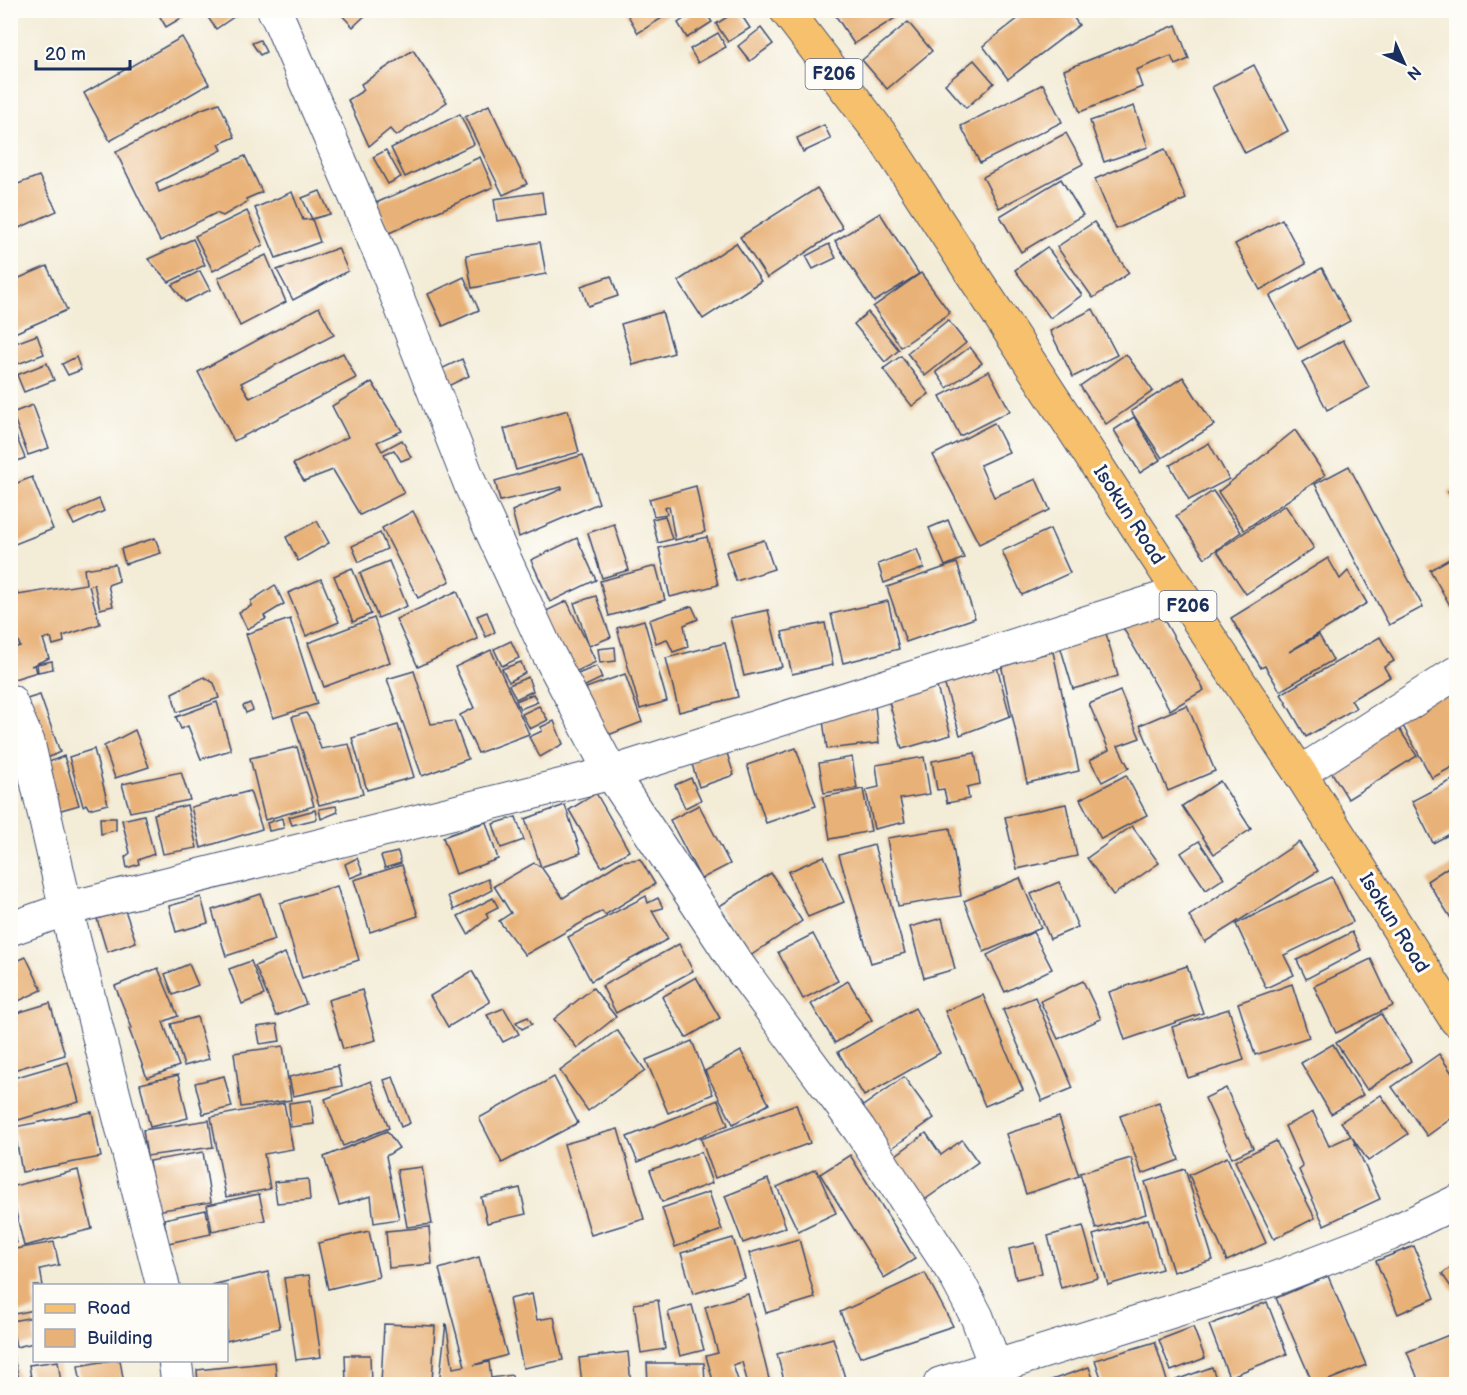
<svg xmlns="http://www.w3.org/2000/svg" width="1467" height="1395" font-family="'Balsamiq Sans',sans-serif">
<rect width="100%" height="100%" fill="#fdfcf7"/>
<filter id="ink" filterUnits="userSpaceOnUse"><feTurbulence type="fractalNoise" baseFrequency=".0167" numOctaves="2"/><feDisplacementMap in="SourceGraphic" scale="12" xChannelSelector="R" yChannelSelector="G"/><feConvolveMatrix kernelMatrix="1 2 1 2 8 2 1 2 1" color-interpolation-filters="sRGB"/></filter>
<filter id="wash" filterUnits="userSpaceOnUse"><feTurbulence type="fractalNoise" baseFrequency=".008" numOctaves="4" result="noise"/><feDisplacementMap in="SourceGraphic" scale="24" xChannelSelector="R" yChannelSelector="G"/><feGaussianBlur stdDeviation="1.35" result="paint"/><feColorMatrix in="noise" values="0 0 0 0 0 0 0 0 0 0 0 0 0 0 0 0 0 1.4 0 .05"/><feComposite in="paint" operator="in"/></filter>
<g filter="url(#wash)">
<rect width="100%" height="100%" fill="#f3ecd7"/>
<g id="blocks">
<g fill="#e8b177">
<path d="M156 10H195L166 27Z"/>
<path d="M215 10H236L238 14 216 29 207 16Z"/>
<path d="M337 10H371L353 27Z"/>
<path d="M625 10H675L638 33Z"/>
<path d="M697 10H704L712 22 687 38 678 23Z"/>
<path d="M738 10 750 28 728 42 716 24Z"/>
<path d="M832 10H898L900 15 854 44Z"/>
<path d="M1029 10H1068L1079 25 1008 79 983 46Z"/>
<path d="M908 22 932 51 887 89 862 60Z"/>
<path d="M1176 25 1189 59 1175 65 1171 56 1136 70 1142 87 1080 112 1064 70Z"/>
<path d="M761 28 773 44 750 61 738 46Z"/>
<path d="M718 33 726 47 698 63 690 49Z"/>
<path d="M182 37 209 84 110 141 84 93Z"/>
<path d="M260 40 266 52 260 55 252 43Z"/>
<path d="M413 50 447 102 396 136 390 129 369 146 348 100 364 90 361 84Z"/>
<path d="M974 60 994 83 966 108 945 84Z"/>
<path d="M1254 65 1288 131 1245 153 1212 87Z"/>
<path d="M1043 84 1062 122 980 163 961 126Z"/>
<path d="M219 103 235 137 219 144 222 150 156 183 159 192 245 156 262 192 246 199 247 202 223 216 216 213 160 241 116 152 202 109Z"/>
<path d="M489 105 527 184 503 195 465 117Z"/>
<path d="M1134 106 1148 147 1104 162 1090 121Z"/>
<path d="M460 114 474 144 405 177 391 148Z"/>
<path d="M824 125 831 139 803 152 797 138Z"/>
<path d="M1066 133 1083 164 999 208 983 177Z"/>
<path d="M1165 149 1186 199 1116 229 1095 179Z"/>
<path d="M386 150 401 177 388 184 373 157Z"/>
<path d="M480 157 493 187 389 233 376 203Z"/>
<path d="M39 176 57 211 10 232V187Z"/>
<path d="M1061 179 1083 215 1021 252 1000 216Z"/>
<path d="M817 188 843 228 767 278 740 237Z"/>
<path d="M320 191 330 214 312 219 302 198Z"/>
<path d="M292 192 303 220 312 219 320 242 276 258 255 208Z"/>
<path d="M542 192 545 214 497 221 494 199Z"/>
<path d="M247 211 263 245 213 271 195 236Z"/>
<path d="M880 213 919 274 874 302 835 241Z"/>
<path d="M1282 219 1306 264 1260 290 1235 244Z"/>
<path d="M1094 222 1129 273 1093 298 1057 247Z"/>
<path d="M193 239 205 265 169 282 148 259Z"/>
<path d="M540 242 546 274 472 288 466 255Z"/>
<path d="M736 243 761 281 703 319 678 281Z"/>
<path d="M829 244 836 258 813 269 806 256Z"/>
<path d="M1047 247 1082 295 1050 318 1015 270Z"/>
<path d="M338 248 348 271 293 300 277 270Z"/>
<path d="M266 255 286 302 240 326 218 278Z"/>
<path d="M47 266 67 310 10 335V282Z"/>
<path d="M1322 268 1350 321 1298 349 1270 296Z"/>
<path d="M200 271 210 290 185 302 172 285Z"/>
<path d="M921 273 950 313 901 347 873 307Z"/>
<path d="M611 276 618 296 588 306 581 286Z"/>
<path d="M464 277 479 310 443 326 428 294Z"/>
<path d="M319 307 334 335 241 383 250 398 343 353 356 378 234 441 198 372Z"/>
<path d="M1093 309 1117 355 1073 377 1050 331Z"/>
<path d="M662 312 674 353 633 365 621 324Z"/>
<path d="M868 312 899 350 885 362 854 324Z"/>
<path d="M948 320 966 343 925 376 907 353Z"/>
<path d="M37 335 44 354 15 365 10 351V345Z"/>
<path d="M1343 340 1369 388 1327 410 1302 362Z"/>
<path d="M970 347 982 363 947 388 936 372Z"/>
<path d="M1126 354 1153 391 1106 424 1080 386Z"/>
<path d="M901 356 929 394 912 406 883 369Z"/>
<path d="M76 357 81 370 68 375 62 364Z"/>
<path d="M462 359 469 376 448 386 441 369Z"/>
<path d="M47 363 54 380 24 392 17 375Z"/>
<path d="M989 371 1010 411 960 436 940 396Z"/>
<path d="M1183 377 1214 425 1162 458 1131 411Z"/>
<path d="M372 382 402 431 377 442 382 451 402 440 411 457 401 461 394 450 384 454 404 493 360 515 333 470 304 481 293 464 348 437 332 406Z"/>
<path d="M33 405 49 448 28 455 12 413Z"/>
<path d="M568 410 579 452 516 470 504 429Z"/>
<path d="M1134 417 1160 460 1140 473 1114 430Z"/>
<path d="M10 421 25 458 10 464Z"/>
<path d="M994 423 1009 452 980 465 994 497 1036 479 1050 510 979 544 933 455Z"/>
<path d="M1295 430 1325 475 1244 530 1218 492Z"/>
<path d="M1209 443 1229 479 1189 500 1170 465Z"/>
<path d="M583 455 599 503 519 537 512 511 562 489V487L500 501 495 481Z"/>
<path d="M1349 466 1423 607 1389 625 1315 484Z"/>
<path d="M32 477 53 529 10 546V486Z"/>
<path d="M696 486 705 532 675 540 669 506 665 508 667 514 654 516 649 499Z"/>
<path d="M1456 487V506L1448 492Z"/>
<path d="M1213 491 1241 532 1205 558 1176 516Z"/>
<path d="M99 499 104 511 74 525 68 513Z"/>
<path d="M1285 505 1314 548 1246 594 1217 551Z"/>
<path d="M413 511 450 581 418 598 382 528Z"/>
<path d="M665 516 672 539 658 543 652 519Z"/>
<path d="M948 520 964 558 945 566 929 528Z"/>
<path d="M317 521 329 543 298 561 286 537Z"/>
<path d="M614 524 629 570 602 578 588 533Z"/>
<path d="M1050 529 1070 573 1022 595 1002 551Z"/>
<path d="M380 533 387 549 359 562 352 546Z"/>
<path d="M707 537 718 585 670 597 659 548Z"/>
<path d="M155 538 161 553 125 564 121 549Z"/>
<path d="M577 538 596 580 550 602 531 560Z"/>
<path d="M764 540 774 569 736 581 726 552Z"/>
<path d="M917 549 924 568 884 583 878 564Z"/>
<path d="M1456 555V616L1430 570Z"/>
<path d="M1328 558 1340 579 1348 571 1367 603 1289 652 1319 635 1333 660 1280 691 1265 666 1261 668 1231 618Z"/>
<path d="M389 561 407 606 378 618 360 573Z"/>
<path d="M957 563 975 618 906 642 887 587Z"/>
<path d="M115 564 119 581 108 585 113 606 100 609 94 584 89 586 100 624 63 636 64 642 53 645 51 638 43 639 49 658 31 666 35 665 37 672 14 679 10 671V649L20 646 13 629 10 630V587L15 585 18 595 86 584 84 569Z"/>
<path d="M656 566 665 600 609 616 600 581Z"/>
<path d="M352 568 371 614 353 622 334 576Z"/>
<path d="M321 579 339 622 306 636 288 593Z"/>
<path d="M275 585 284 604 264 616 266 619 247 629 239 612 251 606V601Z"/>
<path d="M457 591 478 639 418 667 396 619Z"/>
<path d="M596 596 611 637 589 646 574 603Z"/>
<path d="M567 601 596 662 569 675 540 614Z"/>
<path d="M888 601 899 649 843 663 831 614Z"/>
<path d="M692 606 698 619 684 625 688 647 673 652 667 639 656 643 649 620Z"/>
<path d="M1156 606 1204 690 1170 710 1122 626Z"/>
<path d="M768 610 782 667 744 676 730 618Z"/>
<path d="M487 612 495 632 486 637 477 616Z"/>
<path d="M374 618 390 662 324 687 308 643Z"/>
<path d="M290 619 317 704 273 718 246 634Z"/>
<path d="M644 620 667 701 640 709 617 628Z"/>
<path d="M825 623 833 665 792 674 782 632Z"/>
<path d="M1104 626 1118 676 1073 689 1058 639Z"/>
<path d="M1380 637 1394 661 1384 667 1390 677 1351 700 1356 708 1306 737 1281 694Z"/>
<path d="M511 641 519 658 502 666 494 649Z"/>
<path d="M725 643 738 697 679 712 666 658Z"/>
<path d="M615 647 616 661 600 663 598 649Z"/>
<path d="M491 650 529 734 478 753 460 715 474 708 455 667Z"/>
<path d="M1053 652 1079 771 1027 783 1001 664Z"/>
<path d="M995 659 1010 716 960 735 943 679Z"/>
<path d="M52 661 53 669 38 672 37 664Z"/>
<path d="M521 662 525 673 509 682 502 669Z"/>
<path d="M597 666 602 678 579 689 573 676Z"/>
<path d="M414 671 431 724 454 721 468 759 422 776 387 679Z"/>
<path d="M625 674 642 722 603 737 586 688Z"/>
<path d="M204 677 214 683 219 698 177 712 172 693Z"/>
<path d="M528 677 533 691 516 699 509 685Z"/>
<path d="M936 684 951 735 902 749 888 698Z"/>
<path d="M1456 685V735L1454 737 1456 742V765L1432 778 1398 717Z"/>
<path d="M1120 691 1140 738 1118 746 1129 768 1102 782 1090 760 1109 750 1089 704Z"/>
<path d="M533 694 538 702 520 709 516 701Z"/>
<path d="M40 695 60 752 39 762 17 702Z"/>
<path d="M217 702 231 750 201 759 188 726 181 729 176 717Z"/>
<path d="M250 703 253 710 246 713 243 706Z"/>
<path d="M1187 705 1215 771 1168 791 1140 725Z"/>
<path d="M539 706 548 720 530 729 522 714Z"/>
<path d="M875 706 879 743 827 749 822 713Z"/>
<path d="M306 713 313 724 321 749 349 744 363 794 319 805 292 717Z"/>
<path d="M554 721 563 744 540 757 529 737 542 731 541 727Z"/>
<path d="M1394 721 1417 756 1348 799 1326 763Z"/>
<path d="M398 725 414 777 367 790 352 738Z"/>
<path d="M135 730 149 767 115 778 104 746Z"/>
<path d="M297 747 314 806 265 820 250 758Z"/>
<path d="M796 748 816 806 766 823 747 765Z"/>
<path d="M94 749 108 804 89 809 86 804 83 806 69 757Z"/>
<path d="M726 750 734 775 699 787 691 761Z"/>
<path d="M975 753 980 784 967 787 969 799 947 803 944 789 937 790 932 761Z"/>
<path d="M64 756 79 805 54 812 39 766Z"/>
<path d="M852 757 857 788 824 793 819 763Z"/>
<path d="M924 757 930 794 900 799 905 822 874 829 866 790 879 787 876 765Z"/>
<path d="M181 772 190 800 130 812 122 784Z"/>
<path d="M1126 775 1147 815 1101 839 1080 799Z"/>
<path d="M691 778 701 800 685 808 675 785Z"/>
<path d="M1456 778V831L1433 843 1412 801Z"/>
<path d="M1220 781 1251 829 1214 854 1182 806Z"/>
<path d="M863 789 871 831 830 839 823 797Z"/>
<path d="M250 791 262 829 201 848 191 807Z"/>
<path d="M596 793 629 851 602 867 569 810Z"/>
<path d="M1066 804 1077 856 1017 869 1005 817Z"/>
<path d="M187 805 197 848 163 854 154 814Z"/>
<path d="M565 805 581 853 541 867 563 898 622 861 640 859 655 884 605 915 602 911 525 955 499 921 511 913 494 886 534 863 541 867 525 819Z"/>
<path d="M699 805 730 864 701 879 670 820Z"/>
<path d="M336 806 338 812 321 819 319 809Z"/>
<path d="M315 810 317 819 292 825 289 817Z"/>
<path d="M144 815 154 854 138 860 139 864 127 868 125 857 130 853 122 820Z"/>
<path d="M516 817 524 840 501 848 493 824Z"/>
<path d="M100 818H116V830L101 834Z"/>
<path d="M282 818 284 828 269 831 267 823Z"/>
<path d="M486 822 498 859 456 874 443 837Z"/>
<path d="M1132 826 1159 863 1113 895 1087 858Z"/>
<path d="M950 828 961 896 898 906 887 838Z"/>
<path d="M1199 841 1224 878 1206 890 1181 853Z"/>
<path d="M1299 842 1318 871 1205 942 1189 916Z"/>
<path d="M874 845 905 953 871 963 839 855Z"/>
<path d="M398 852 401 863 385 868 381 856Z"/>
<path d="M824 856 844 902 808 917 788 872Z"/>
<path d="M357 858 363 873 350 878 345 864Z"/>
<path d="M1456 862V926L1427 881Z"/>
<path d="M402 865 418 916 370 932 354 880Z"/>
<path d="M771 873 802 921 750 956 718 907Z"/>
<path d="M1332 877 1353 922 1284 955 1294 975 1266 988 1236 924Z"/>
<path d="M1020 878 1041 928 984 952 964 901Z"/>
<path d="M488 879 492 890 454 910 448 896Z"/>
<path d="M1059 882 1078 927 1050 939 1031 894Z"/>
<path d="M337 886 359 960 302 978 280 903Z"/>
<path d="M261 894 275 940 226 956 212 910Z"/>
<path d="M646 896 648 903 658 898 663 908 652 911 668 939 591 981 568 937Z"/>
<path d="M201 897 208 923 176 932 169 906Z"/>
<path d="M493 898 498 907 486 913 488 918 468 934 458 916Z"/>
<path d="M125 910 136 942 107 952 97 919Z"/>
<path d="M942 918 955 969 924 978 910 927Z"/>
<path d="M1033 932 1052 969 1005 992 987 955Z"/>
<path d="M1352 932 1361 950 1306 979 1297 960Z"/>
<path d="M813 934 838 981 803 999 778 952Z"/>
<path d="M679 944 693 971 616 1013 602 986Z"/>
<path d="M285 953 306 1004 276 1016 255 966Z"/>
<path d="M26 957 42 990 10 1005V964Z"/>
<path d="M1371 959 1393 1006 1336 1033 1314 986Z"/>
<path d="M251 961 264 995 242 1004 229 969Z"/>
<path d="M189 964 198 985 173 995 165 974Z"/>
<path d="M1187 966 1203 1013 1125 1040 1109 992Z"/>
<path d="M158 968 178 1016 163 1022 179 1066 147 1078 129 1029 132 1028 115 986Z"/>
<path d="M472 971 490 1002 448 1027 430 996Z"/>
<path d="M696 977 720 1018 686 1038 662 997Z"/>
<path d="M848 981 872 1020 835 1043 811 1004Z"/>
<path d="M1083 981 1101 1019 1058 1039 1040 1001Z"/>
<path d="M1292 984 1309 1037 1255 1055 1238 1003Z"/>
<path d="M593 988 616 1017 577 1048 554 1019Z"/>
<path d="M362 990 376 1040 343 1049 328 1000Z"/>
<path d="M983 995 1023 1090 985 1106 945 1011Z"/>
<path d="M1035 997 1073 1088 1042 1101 1003 1010Z"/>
<path d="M50 1003 65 1055 10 1071V1015Z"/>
<path d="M504 1008 519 1034 503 1042 487 1015Z"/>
<path d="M915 1008 940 1053 864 1096 838 1052Z"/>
<path d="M1229 1009 1244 1060 1188 1078 1172 1027Z"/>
<path d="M1381 1014 1411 1061 1367 1090 1336 1043Z"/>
<path d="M197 1017 209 1059 184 1066 171 1024Z"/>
<path d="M528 1017 532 1024 522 1029 516 1022Z"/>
<path d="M277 1024 280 1041 260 1044 257 1027Z"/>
<path d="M617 1030 645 1070 588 1111 560 1071Z"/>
<path d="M692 1041 713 1094 668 1113 646 1060Z"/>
<path d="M1333 1044 1363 1095 1331 1114 1301 1063Z"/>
<path d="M283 1046 291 1100 241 1107 234 1053Z"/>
<path d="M741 1051 769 1104 733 1124 705 1071Z"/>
<path d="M1439 1054 1456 1079V1115L1427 1136 1392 1087Z"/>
<path d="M68 1062 79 1102 15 1121 10 1106V1079Z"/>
<path d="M338 1066 342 1086 293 1096 289 1077Z"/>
<path d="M178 1075 188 1118 150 1127 140 1084Z"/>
<path d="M224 1076 232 1107 203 1114 195 1083Z"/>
<path d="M393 1077 410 1123 401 1127 384 1080Z"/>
<path d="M554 1077 578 1123 502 1163 479 1118Z"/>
<path d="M904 1077 934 1118 885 1153 856 1111Z"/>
<path d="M371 1081 389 1128 343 1146 325 1099Z"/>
<path d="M1226 1088 1253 1148 1232 1158 1205 1098Z"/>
<path d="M1381 1095 1408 1134 1368 1161 1352 1137 1380 1199 1324 1225 1299 1170 1303 1167 1285 1126 1313 1112 1329 1146 1351 1136 1341 1122Z"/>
<path d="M311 1100 314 1124 291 1127 289 1103Z"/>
<path d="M718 1100 728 1125 638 1162 627 1137Z"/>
<path d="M1159 1102 1179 1160 1142 1174 1120 1116Z"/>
<path d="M284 1103 293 1149 264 1154 270 1189 226 1197 211 1117Z"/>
<path d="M796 1104 810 1143 715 1178 701 1139Z"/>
<path d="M92 1112 101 1157 22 1172 14 1127Z"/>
<path d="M1059 1117 1079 1176 1026 1194 1006 1134Z"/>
<path d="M209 1120 213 1147 147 1156 143 1130Z"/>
<path d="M618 1129 644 1219 591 1235 564 1144Z"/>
<path d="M387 1131 399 1148 386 1156 399 1219 374 1223 371 1196 339 1205 324 1157Z"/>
<path d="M926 1133 941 1155 962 1140 978 1162 923 1201 892 1158Z"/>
<path d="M1276 1141 1315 1218 1274 1239 1235 1161Z"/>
<path d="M203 1152 211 1202 157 1211 149 1161Z"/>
<path d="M701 1152 712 1183 662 1202 650 1170Z"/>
<path d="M850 1155 915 1259 884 1278 820 1174Z"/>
<path d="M1227 1157 1266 1243 1227 1261 1189 1175Z"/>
<path d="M1131 1158 1146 1214 1096 1229 1080 1173Z"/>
<path d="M422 1167 432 1224 407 1227 397 1170Z"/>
<path d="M816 1169 836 1213 798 1231 777 1187Z"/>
<path d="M1185 1169 1213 1260 1173 1272 1145 1182Z"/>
<path d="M78 1170 92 1229 24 1246 10 1187Z"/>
<path d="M308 1179 310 1200 277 1203 274 1182Z"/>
<path d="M768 1179 786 1227 743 1243 725 1196Z"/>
<path d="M520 1188 526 1214 487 1223 481 1197Z"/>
<path d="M709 1192 722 1230 675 1247 662 1208Z"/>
<path d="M259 1194 265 1220 212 1231 207 1205Z"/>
<path d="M206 1210 211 1234 168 1243 164 1219Z"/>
<path d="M10 1217 17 1243 10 1244Z"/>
<path d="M1148 1219 1162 1269 1108 1285 1093 1235Z"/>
<path d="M1083 1226 1098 1278 1061 1288 1048 1236Z"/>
<path d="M429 1227 432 1264 389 1268 386 1231Z"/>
<path d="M369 1231 379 1277 328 1289 318 1243Z"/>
<path d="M733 1238 745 1278 693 1294 681 1253Z"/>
<path d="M799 1239 815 1298 766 1313 749 1253Z"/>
<path d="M54 1242 59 1265 40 1269 43 1286H34V1310L10 1315V1250Z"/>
<path d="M1035 1243 1042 1273 1016 1279 1009 1249Z"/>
<path d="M1414 1246 1435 1298 1398 1314 1376 1261Z"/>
<path d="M479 1257 507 1355 474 1365 489 1362 491 1378 512 1375 513 1384H439L446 1323 453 1368 465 1366 439 1269Z"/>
<path d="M1456 1263V1294L1442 1274Z"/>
<path d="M268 1272 280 1328 226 1341V1286L211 1285Z"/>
<path d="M925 1273 953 1326 860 1357 840 1312Z"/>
<path d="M309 1275 321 1357 296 1360 284 1278Z"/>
<path d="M1328 1276 1366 1365 1319 1384H1313L1276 1298Z"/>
<path d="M532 1294 537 1320 554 1317 563 1360 523 1368 509 1299Z"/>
<path d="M748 1294 769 1379 748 1384 742 1362 733 1365 739 1383 714 1384 706 1356 718 1353 705 1307Z"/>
<path d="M658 1300 665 1349 641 1353 634 1304Z"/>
<path d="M1267 1302 1287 1354 1229 1377 1209 1325Z"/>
<path d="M692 1305 704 1350 680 1356 668 1312Z"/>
<path d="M34 1317V1343L16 1347 11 1321Z"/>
<path d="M384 1324 435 1326 432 1384H381Z"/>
<path d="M1193 1327 1205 1358 1171 1371 1159 1340Z"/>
<path d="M1456 1332V1384H1420L1407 1352Z"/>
<path d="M833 1338 845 1378 822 1384H785L777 1354Z"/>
<path d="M1155 1342 1168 1384H1103L1095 1360Z"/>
<path d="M10 1343 19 1379 10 1381Z"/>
<path d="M628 1352 631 1384H582L579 1358Z"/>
<path d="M345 1355H370L371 1384H346Z"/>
<path d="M112 1360H120L124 1384H81L78 1366Z"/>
<path d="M58 1361 61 1383 32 1384 29 1365Z"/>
<path d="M275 1362 277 1384H198L197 1370Z"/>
<path d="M647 1363H704L705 1384H648Z"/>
<path d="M1089 1367 1095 1384H1040Z"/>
<path d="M1212 1367 1218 1384H1178L1176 1380Z"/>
</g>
</g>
</g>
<g filter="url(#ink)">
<use href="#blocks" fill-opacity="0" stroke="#3b4b70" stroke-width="1.5"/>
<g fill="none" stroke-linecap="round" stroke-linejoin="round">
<defs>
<g id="minor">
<path d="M274 10 280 22 382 258 471 486 547 651 611 773 735 961 859 1129 955 1275 977 1317 1002 1384"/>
<path d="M10 701 28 742 66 909 163 1286"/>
<path d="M1300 773 1456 673"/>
<path d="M10 929 66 909 611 773 1180 593"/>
<path d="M175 1360 178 1384"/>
<path d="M940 1384 1268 1281 1390 1234 1456 1202"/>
</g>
<path id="major" d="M786 10 883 137 1180 593 1300 773 1456 1020"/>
</defs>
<use href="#minor" stroke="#3b4b70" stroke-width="35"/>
<use href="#major" stroke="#3b4b70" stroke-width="35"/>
<use href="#minor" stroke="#fff" stroke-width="33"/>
<use href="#major" stroke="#f7c06c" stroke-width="33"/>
</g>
</g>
<g text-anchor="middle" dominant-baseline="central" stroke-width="6" stroke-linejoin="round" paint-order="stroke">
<g fill="#fdfcf7" stroke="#5f6c8c" stroke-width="1.5">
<rect x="805.5" y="59" width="57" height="30" rx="4.5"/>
<rect x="1159.5" y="591" width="57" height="30" rx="4.5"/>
</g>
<g font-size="18" font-weight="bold" fill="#1b2f5e">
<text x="834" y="74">F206</text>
<text x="1188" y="606">F206</text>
</g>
<g font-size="20" fill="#1b2f5e" stroke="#fdfcf7">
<text transform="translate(1129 515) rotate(57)">Isokun Road</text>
<text transform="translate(1394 923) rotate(58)">Isokun Road</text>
</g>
</g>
<rect width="1467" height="1395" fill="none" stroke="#fdfcf7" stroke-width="36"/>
<rect x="33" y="1284" width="195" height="78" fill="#fdfcf7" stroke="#a3aaba" stroke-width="1.5"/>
<rect x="45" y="1304" width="30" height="9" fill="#f7c06c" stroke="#a3aaba" stroke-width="1.5"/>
<text x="87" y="1314" font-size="18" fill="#1b2f5e">Road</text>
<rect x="45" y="1329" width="30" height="18" fill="#e8b177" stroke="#a3aaba" stroke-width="1.5"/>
<text x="87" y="1344" font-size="18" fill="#1b2f5e">Building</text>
<g transform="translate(1404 63) rotate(135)" stroke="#fdfcf7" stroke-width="4.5" paint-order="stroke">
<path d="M0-4.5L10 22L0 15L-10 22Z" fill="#1b2f5e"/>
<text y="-9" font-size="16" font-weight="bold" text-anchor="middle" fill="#1b2f5e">N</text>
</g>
<path d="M36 60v9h94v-9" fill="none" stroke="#1b2f5e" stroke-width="3"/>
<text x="45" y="60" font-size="18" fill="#1b2f5e" stroke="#fdfcf7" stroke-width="4.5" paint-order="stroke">20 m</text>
</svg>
